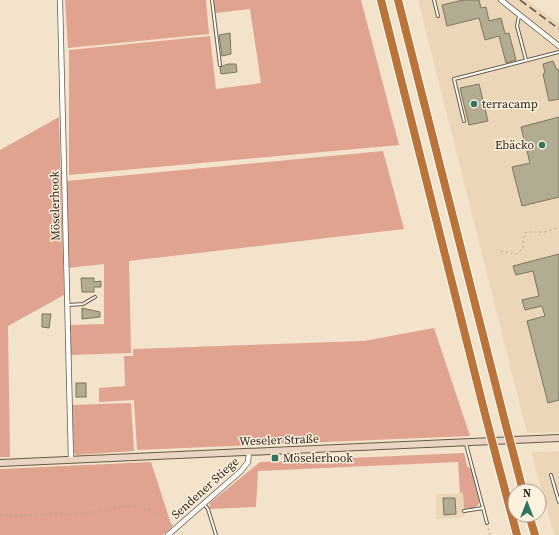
<svg xmlns="http://www.w3.org/2000/svg" width="559" height="535" font-family="'Source Serif 4',serif">
<rect width="100%" height="100%" fill="#f4e3cb"/>
<g fill="#ebd6b8">
<path d="M418 0H527L559 24V33L548 26 559 34V432L527 433Z"/>
<path d="M559 451V535H554L531 452Z"/>
<path d="M463 493 464 517 436 519V494Z"/>
</g>
<g fill="#e0a390">
<path d="M65 0H206L209 34 68 48Z"/>
<path d="M214 0H361L399 145 69 175V50L210 36 216 89 261 83 250 9 215 13Z"/>
<path d="M59 117 64 295 8 326 10 457H0V150Z"/>
<path d="M383 151 404 229 129 261 131 353 70 355V325L104 324V264L68 268 66 181Z"/>
<path d="M434 328 470 436 137 450 134 400 99 402V388L125 386 124 356H133V349L364 341Z"/>
<path d="M131 403 134 451 76 455 74 453 72 405Z"/>
<path d="M464 453 467 466 472 470 479 500V504L474 508 464 509 463 493H460L458 462 258 471 256 507 209 509 210 503 260 462Z"/>
<path d="M151 462 170 521 173 526 163 535H0V469Z"/>
</g>
<g fill="#b2ac93" stroke="#7b755d">
<path d="M463 0H479L481 8 486 7 489 21 501 18 505 34 509 33 516 60 506 63 499 36 485 40 479 18 447 26 442 5Z"/>
<path d="M230 33 231 54 222 56 219 35Z"/>
<path d="M553 61 557 70 559 69V99L549 101 543 74 545 73 543 64Z"/>
<path d="M228 64H236L237 72 221 74 220 67Z"/>
<path d="M479 84 488 121 469 125 460 88Z"/>
<path d="M559 117V197L522 206 512 167 530 163 521 127Z"/>
<path d="M559 254V400L548 403 527 321 545 316 542 306 525 310 522 300 539 296 533 271 516 275 513 266Z"/>
<path d="M81 278H94V282L101 281V287H94V292H82Z"/>
<path d="M82 308 100 312V317L82 319Z"/>
<path d="M42 314H51L49 328 42 327Z"/>
<rect x="76" y="383" width="10" height="14"/>
<path d="M443 498H455L456 514 444 515Z"/>
</g>
<g fill="none" stroke-linecap="round" stroke-linejoin="round">
<defs>
<g id="service">
<path d="M212 0 220 65"/>
<path d="M434 0 438 16"/>
<path d="M519 16 517 26 526 60"/>
<path d="M464 121 454 79 559 52"/>
<path d="M68 305 83 304 95 297"/>
<path d="M466 444 487 523"/>
<path d="M551 475 559 502"/>
<path d="M204 504 208 509 216 535"/>
<path d="M464 511 483 508"/>
</g>
<g id="minor">
<path d="M60 0 71 460"/>
<path d="M501 0 559 46"/>
<path d="M168 535 241 471 248 462 249 452"/>
</g>
<path id="secondary" d="M0 463 559 438"/>
<g id="motorway">
<path d="M381 0 484 410"/>
<path d="M398 0 505 422"/>
<path d="M514 456 523 491"/>
<path d="M497 460 517 535"/>
<path d="M529 515 535 535"/>
</g>
</defs>
<use href="#service" stroke="#685945" stroke-width="4"/>
<use href="#minor" stroke="#685945" stroke-width="6"/>
<use href="#secondary" stroke="#685945" stroke-width="8"/>
<use href="#motorway" stroke="#fff" stroke-width="10"/>
<g stroke="#b4a693" stroke-width="1" stroke-dasharray="2 3" stroke-linecap="butt">
<path d="M501 251 517 254 523 248V239L526 232H545L559 227"/>
<path d="M0 515H44L57 513 70 515 107 510 121 506H137L152 511 163 517 170 527"/>
<path d="M488 528 490 535"/>
</g>
<use href="#service" stroke="#fff" stroke-width="2"/>
<use href="#minor" stroke="#fff" stroke-width="4.5"/>
<use href="#secondary" stroke="#ead5c4" stroke-width="6"/>
<use href="#motorway" stroke="#ba7339" stroke-width="8"/>
<path stroke="#595144" stroke-width="1.5" stroke-dasharray="8 4" stroke-linecap="butt" d="M520 0 559 29"/>
<defs>
<g id="motorway-bridge">
<path d="M484 410 497 460"/>
<path d="M505 422 514 456"/>
</g>
</defs>
<use href="#motorway-bridge" stroke="#fff" stroke-width="10" stroke-linecap="butt"/>
<use href="#motorway-bridge" stroke="#ba7339" stroke-width="8"/>
</g>
<g fill="#317362" stroke="#fef1de" stroke-width="1.5">
<circle cx="474" cy="104" r="4"/>
<circle cx="542" cy="145" r="4"/>
<rect x="271" y="454" width="8" height="8" rx="2"/>
</g>
<g text-anchor="middle" dominant-baseline="central" stroke-width="3" stroke-linejoin="round" paint-order="stroke">
<g font-size="12" fill="#29231a" stroke="#fef1de" text-anchor="start">
<text x="482" y="104">terracamp</text>
<text x="534" y="145" text-anchor="end">Ebäcko</text>
<text x="283" y="458">Möselerhook</text>
</g>
<g font-size="12" fill="#29231a" stroke="#fef1de">
<text transform="translate(55 206) rotate(-91)">Möselerhook</text>
<text transform="translate(279 440) rotate(-2)">Weseler Straße</text>
<text transform="translate(205 488) rotate(-42)">Sendener Stiege</text>
</g>
</g>
<g transform="translate(527 503)"><circle r="19" fill="#fef1de" stroke="#a99f90"/>
<path d="M0-3L7 15L0 10L-7 15Z" fill="#317362"/>
<text y="-6" font-size="11" font-weight="bold" text-anchor="middle" fill="#29231a">N</text>
</g>
</svg>
